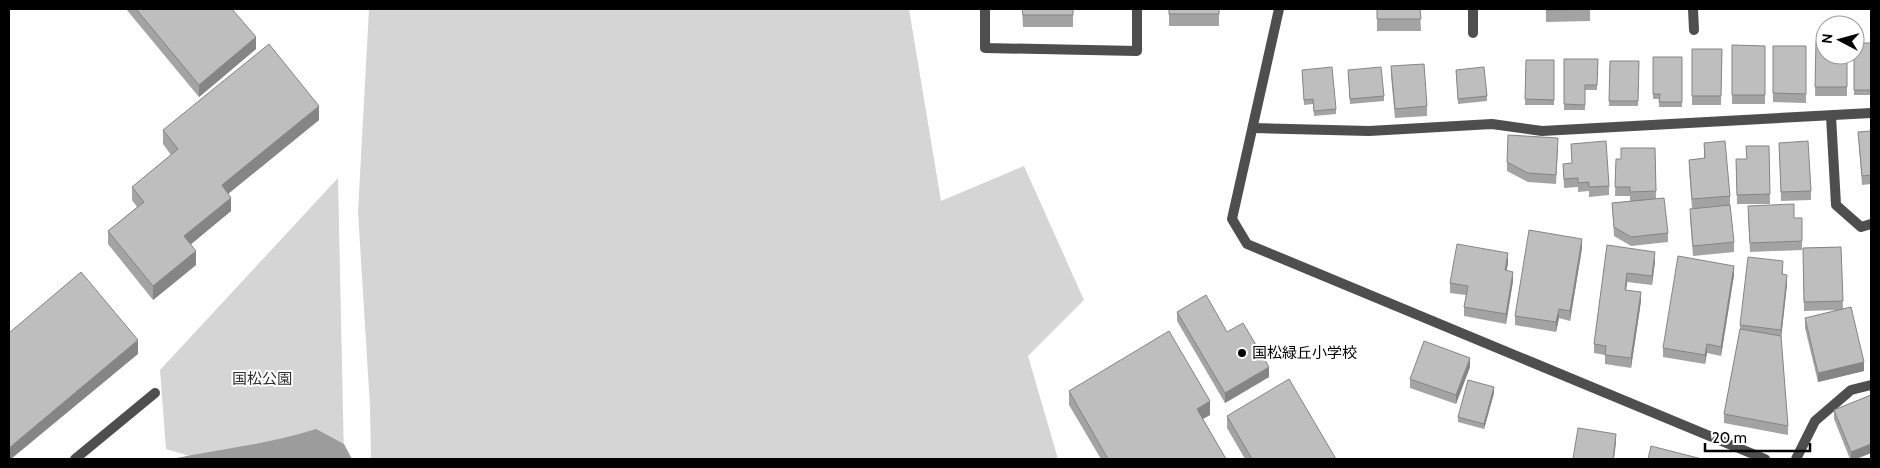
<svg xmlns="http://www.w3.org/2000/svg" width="1880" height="468" font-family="Cabin,'Noto Sans JP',sans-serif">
<rect width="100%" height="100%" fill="#fff"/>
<g fill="#d5d5d5">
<path d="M369 9H909L941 201 1024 166 1084 300 1028 356 1058 459H371L370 406 358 212Z"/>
<path d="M338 178 344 459H200L166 449 160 370Z"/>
</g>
<path fill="#9c9c9c" d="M316 429 344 444 352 459H171C220 449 270 444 316 429Z"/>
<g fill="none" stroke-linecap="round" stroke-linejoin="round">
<g stroke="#4e4e4e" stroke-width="10">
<path d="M1831 116 1836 205 1861 227 1871 224"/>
<path d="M1253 128 1369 131 1492 124 1542 131 1871 113"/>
</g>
<g stroke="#4e4e4e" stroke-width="10">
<path d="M985 9V48L1137 51V9"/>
<path d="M1279 9 1232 219 1247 244 1765 459"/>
<path d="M1473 9V33"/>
<path d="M1693 9 1694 30"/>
<path d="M75 459 155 393"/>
<path d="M1796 459 1815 421 1851 390 1871 385"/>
</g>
</g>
<g fill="#a3a3a3">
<path d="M126 9H232L256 49 199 97Z"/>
<path d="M1022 9H1073V27H1023Z"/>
<rect x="1169" y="9" width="50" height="17"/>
<path d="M1377 9H1420L1421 31H1377Z"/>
<path d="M1546 9H1590V21L1546 22Z"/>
<path d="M1816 42 1847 55V96H1815Z"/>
<path d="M1871 43V95H1854V55Z"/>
<path d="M1732 45 1765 46V104H1732Z"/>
<path d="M1773 46H1806V103L1773 102Z"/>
<path d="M1692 49H1722L1721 105H1692Z"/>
<path d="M1653 57H1682V107H1659V99H1653Z"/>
<path d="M1564 59H1598L1597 90H1585V110H1564Z"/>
<path d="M1526 60H1554V105H1525Z"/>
<path d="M1610 61H1639L1638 106H1609Z"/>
<path d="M1391 66 1427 106V116L1395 118 1391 76Z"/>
<path d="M1302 70 1336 109V114L1314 116 1313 104 1304 105Z"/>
<path d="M1348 70 1384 96V101L1350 104Z"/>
<path d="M1456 70 1487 96V101L1458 104Z"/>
<path d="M319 120 228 193 231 211 191 244 196 265 153 300 108 244V231L137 207 132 200V187L171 155 163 144V130Z"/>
<path d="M1871 131V184L1862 185 1858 132Z"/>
<path d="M1704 143 1730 196V205L1734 242V252L1693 256 1690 218V209L1692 208 1689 169V160L1704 158Z"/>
<path d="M1779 143 1811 191V200L1781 201Z"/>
<path d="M1571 144 1609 186V195L1589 197V191L1578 192V187L1564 188 1563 164 1572 163Z"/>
<path d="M1769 146 1770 204H1737L1736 159H1746Z"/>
<path d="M1558 147 1556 184 1528 182 1507 171V162Z"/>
<path d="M1655 148 1656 199 1668 233V242L1631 246 1614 236 1612 203 1630 201V196H1615L1616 159H1621Z"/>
<path d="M1748 215 1794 218H1802V250L1750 252Z"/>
<path d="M1607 245 1655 261 1652 285 1627 282 1626 290 1641 301 1631 368 1605 364V355L1594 353V344Z"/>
<path d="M1841 247 1843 309 1864 371 1818 382 1805 328V318L1838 310 1804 311 1803 248Z"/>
<path d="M1582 248 1570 321 1559 318 1556 332 1515 325V316Z"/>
<path d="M1508 263 1506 271 1513 281 1506 324 1464 316V307L1466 295 1450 293V283Z"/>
<path d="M1783 270V275L1787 284 1781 339 1788 426V435L1724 423V414L1740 329V325Z"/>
<path d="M1734 275 1721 356 1707 353 1705 364 1663 357V348Z"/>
<path d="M1177 312 1269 377 1225 403 1177 321Z"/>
<path d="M1470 367 1456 404 1410 388V379Z"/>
<path d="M1069 391 1210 415 1203 419 1226 459H1101L1069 405Z"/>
<path d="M1494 393 1484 429 1458 422V417Z"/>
<path d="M1871 395V453L1856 459H1850L1834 419V410Z"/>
<path d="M1227 416 1336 459H1245L1227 428Z"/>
</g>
<g fill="#858585">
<path d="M256 37V49L199 97V85Z"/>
<path d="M319 106V120L222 199V185Z"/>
<path d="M231 198V211L184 250V236Z"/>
<path d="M1582 239V248L1570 321V311Z"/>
<path d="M196 251V265L153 300V286Z"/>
<path d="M1655 252V261L1652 285V276Z"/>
<path d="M1508 253V263L1505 280V270Z"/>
<path d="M1734 266V275L1721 356V347Z"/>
<path d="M1513 272V281L1506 324V314Z"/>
<path d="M1627 273V282L1625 299V290Z"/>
<path d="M1787 275V284L1781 339V330Z"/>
<path d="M1641 292V301L1631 368V358Z"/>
<path d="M1559 309V318L1556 332V322Z"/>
<path d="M138 340V354L11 459H9V448Z"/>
<path d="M1707 344V353L1705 364V355Z"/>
<path d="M1470 358V367L1456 404V395Z"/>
<path d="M1864 362V371L1818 382V373Z"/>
<path d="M1269 367V377L1225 403V393Z"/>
<path d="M1494 387V393L1484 429V424Z"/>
<path d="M1210 401V415L1197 422V409Z"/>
<path d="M1616 434V443L1614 459H1613Z"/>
<path d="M1871 444V453L1856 459H1851V452Z"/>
</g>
<g fill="#bebebe" stroke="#858585">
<path d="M136 9H232L256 37 199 85Z"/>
<path d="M1022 9H1073V15H1023Z"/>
<rect x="1169" y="9" width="50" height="5"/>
<path d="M1377 9H1420L1421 19H1377Z"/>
<path d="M1546 9H1590L1546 10Z"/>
<path d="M1816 42H1825V55H1847V87H1815Z"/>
<path d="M1855 43H1871V90H1854V55H1855Z"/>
<path d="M269 44 319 106 222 185 231 198 184 236 196 251 153 286 108 231 144 202 132 187 178 149 163 130Z"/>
<path d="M1732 45 1765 46V95H1732Z"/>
<path d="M1773 46H1806V94L1773 93Z"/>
<path d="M1692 49H1722L1721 96H1692Z"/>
<path d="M1653 57H1682V102H1659L1660 94H1653Z"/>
<path d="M1564 59H1598L1597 85H1585V105L1564 104Z"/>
<path d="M1526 60H1554V100L1525 99Z"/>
<path d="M1610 61H1639L1638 101H1609Z"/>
<path d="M1424 64 1427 106 1395 109 1391 66Z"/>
<path d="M1332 67 1336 109 1314 111 1313 99 1304 100 1302 70Z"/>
<path d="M1381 67 1384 96 1350 99 1348 70Z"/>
<path d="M1484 67 1487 96 1458 99 1456 70Z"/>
<path d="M1871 131V175L1862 176 1858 132Z"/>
<path d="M1508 135 1558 138 1556 175 1528 173 1507 162Z"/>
<path d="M1606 141 1609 186 1589 187V182L1578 183V178L1564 179 1563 164 1572 163 1571 144Z"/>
<path d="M1725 141 1730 196 1692 199 1689 160 1705 158 1704 143Z"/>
<path d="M1808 141 1811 191 1781 192 1779 143Z"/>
<path d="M1746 146H1769L1770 194 1737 195 1736 159H1747Z"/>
<path d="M1621 148H1655L1656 191 1630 192V187H1615L1616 159H1621Z"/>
<path d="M1664 198 1668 233 1631 237 1614 227 1612 203Z"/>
<path d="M1794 204V218H1802V241L1750 243 1748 206Z"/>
<path d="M1730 205 1734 242 1693 246 1690 209Z"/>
<path d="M1529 230 1582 239 1570 311 1559 309 1556 322 1515 316Z"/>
<path d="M1457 244 1508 253 1505 270 1513 272 1506 314 1464 307 1468 286 1450 283Z"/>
<path d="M1607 245 1655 252 1652 276 1627 273 1625 290 1641 292 1631 358 1605 355 1606 346 1594 344Z"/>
<path d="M1841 247 1843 301 1804 302 1803 248Z"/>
<path d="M1678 256 1734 266 1721 347 1707 344 1705 355 1663 348Z"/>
<path d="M1748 257 1783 261 1782 274 1787 275 1781 330 1740 325Z"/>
<path d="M81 272 138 340 9 448V333Z"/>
<path d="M1206 295 1227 332 1243 323 1269 367 1225 393 1177 312Z"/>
<path d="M1851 307 1864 362 1818 373 1805 318Z"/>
<path d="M1740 329 1781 336 1788 426 1724 414Z"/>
<path d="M1169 331 1210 401 1197 409 1226 459H1108L1069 391Z"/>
<path d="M1424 341 1470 358 1456 395 1410 379Z"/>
<path d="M1289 379 1336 459H1252L1227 416Z"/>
<path d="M1468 380 1494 387 1484 424 1458 417Z"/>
<path d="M1871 395V444L1851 452 1834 410Z"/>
<path d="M1578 428 1616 434 1613 459H1573Z"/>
<path d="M1651 446 1702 459H1648Z"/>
</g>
<circle fill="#000" stroke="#fff" stroke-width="2" cx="1242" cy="353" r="5"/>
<g text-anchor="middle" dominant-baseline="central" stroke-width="4" stroke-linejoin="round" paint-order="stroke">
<g font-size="15" fill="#000" stroke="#fff" text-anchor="start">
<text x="1252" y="353">国松緑丘小学校</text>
</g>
<g font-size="15" fill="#2c2c2c" stroke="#fff">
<text x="262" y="379">国松公園</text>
</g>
</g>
<rect width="1880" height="468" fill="none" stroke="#000000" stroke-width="20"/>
<g transform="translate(1840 40) rotate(276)"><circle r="24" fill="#ffffff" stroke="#999999"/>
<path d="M0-4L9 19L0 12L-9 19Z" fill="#000000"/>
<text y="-8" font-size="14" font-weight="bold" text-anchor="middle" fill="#000000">N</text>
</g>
<path d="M1705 443v8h105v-8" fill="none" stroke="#000000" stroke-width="2.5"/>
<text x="1712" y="443" font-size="15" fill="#000000" stroke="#ffffff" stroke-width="4" paint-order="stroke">20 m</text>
</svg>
